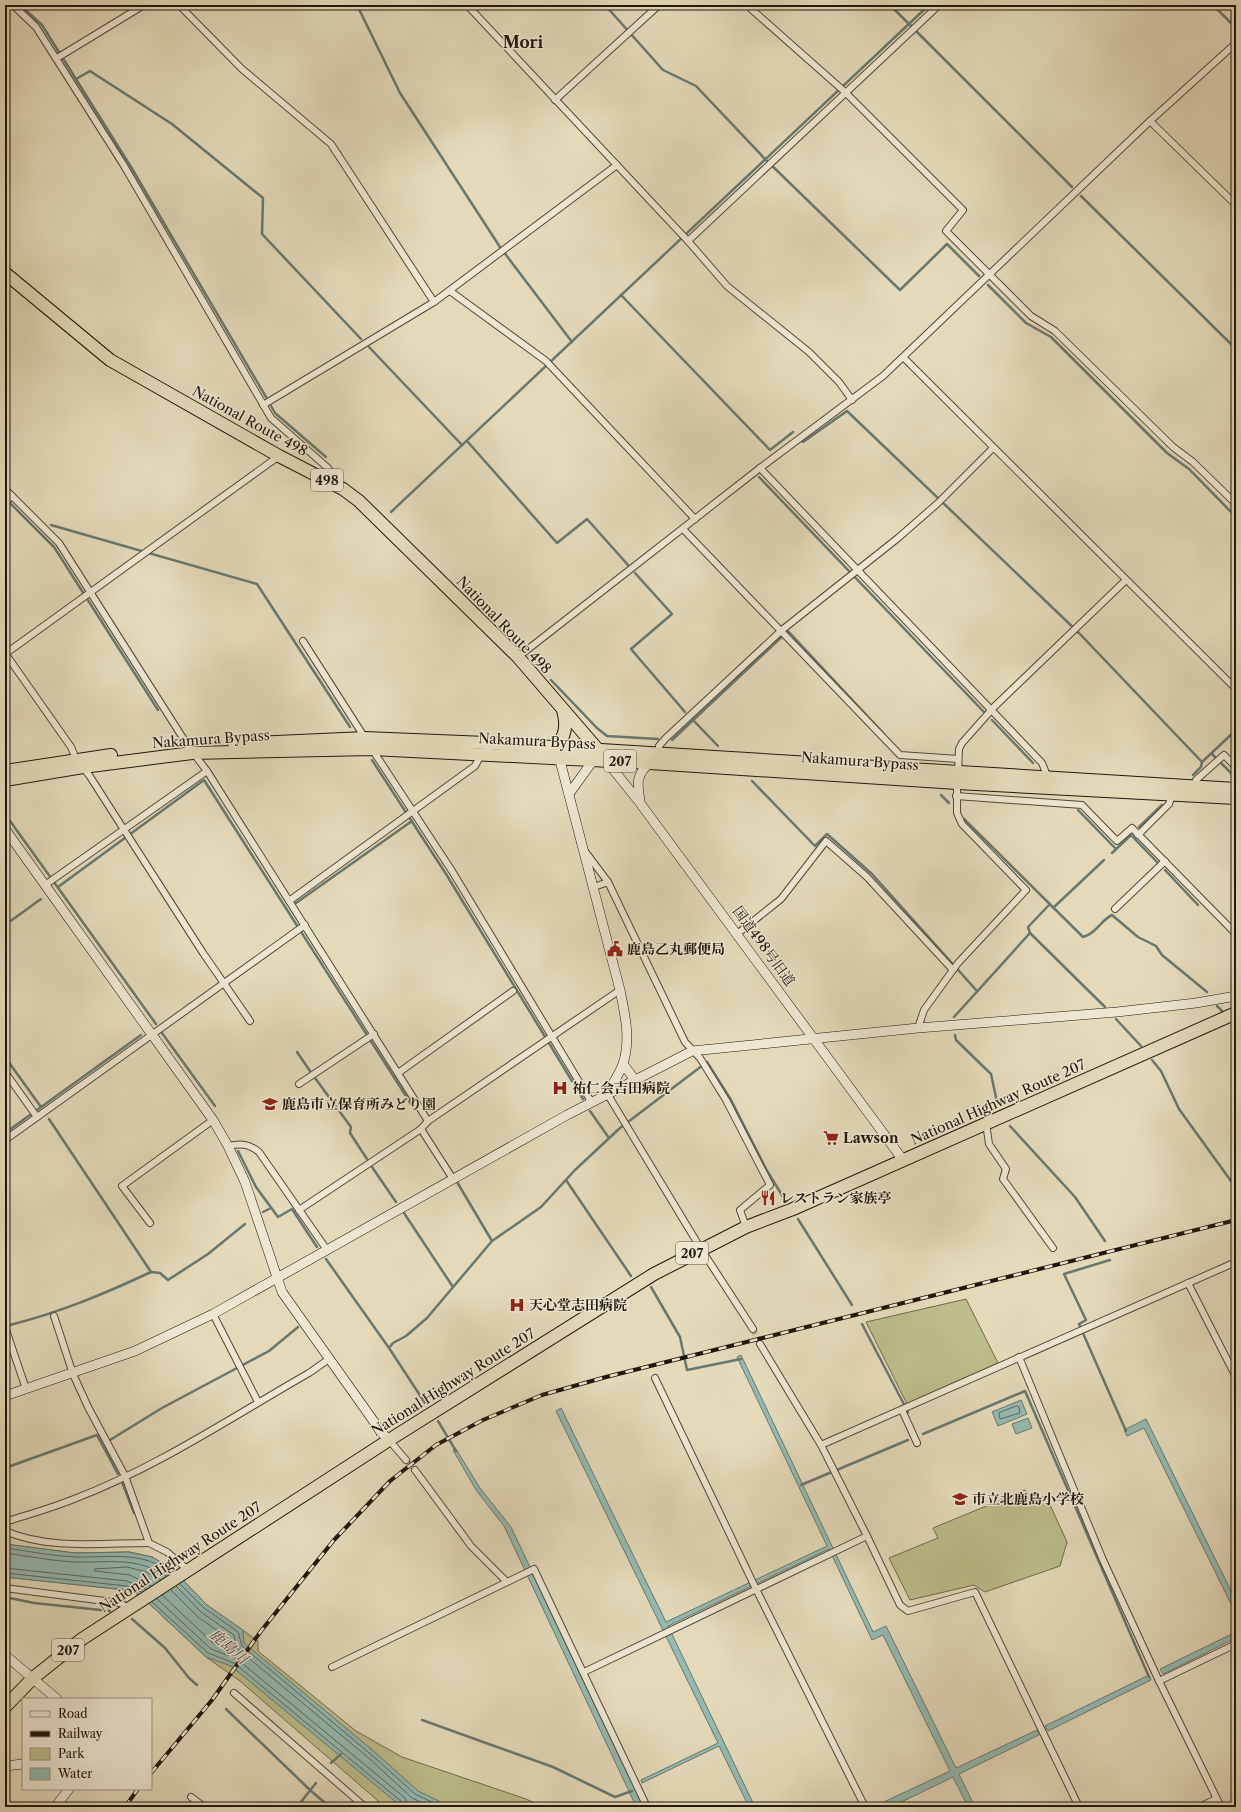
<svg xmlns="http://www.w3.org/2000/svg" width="1241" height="1812" font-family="'Libre Caslon Text','Noto Serif JP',serif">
<rect width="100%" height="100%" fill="#e4daba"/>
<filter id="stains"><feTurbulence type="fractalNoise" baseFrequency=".005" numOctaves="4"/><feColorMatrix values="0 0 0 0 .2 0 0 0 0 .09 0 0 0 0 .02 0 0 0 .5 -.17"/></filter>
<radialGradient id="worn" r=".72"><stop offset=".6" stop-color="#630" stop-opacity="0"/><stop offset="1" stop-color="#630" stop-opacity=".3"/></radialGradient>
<g fill="#bcbd8a" stroke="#6e6a4c">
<path d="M966 1299 998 1363 907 1404 866 1322Z"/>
<path d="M1025 1490 1034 1500 1046 1496 1067 1542 1060 1566 985 1592 974 1585 910 1600 889 1558 938 1538 933 1528Z"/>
<path d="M5 1544 75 1553 129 1552 152 1557 171 1568 207 1605 258 1641V1651L356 1731 402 1757 526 1799 544 1807H435L179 1588Z"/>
<path d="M5 1570 116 1572 413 1807H385L240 1681 206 1657 140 1595 126 1590 5 1577Z"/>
</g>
<g fill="#95bab2" stroke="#677870">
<path d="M741 1355 873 1632 886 1626 956 1768 1037 1730 1039 1735 959 1774 975 1807H968L953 1777 891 1807H873L950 1771 883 1635 872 1640 829 1549 668 1626 755 1807H749L719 1746 642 1783 641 1780 718 1743 556 1411 561 1408 666 1622 827 1546 737 1357Z"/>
<path d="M1021 1400 1027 1414 998 1426 992 1412Z"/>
<path d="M1028 1418 1032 1428 1016 1434 1012 1424Z"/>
<path d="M1146 1419 1236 1601V1614L1144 1428 1127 1436 1124 1430Z"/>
<path d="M456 1449 480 1488 511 1527 644 1807H637L634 1802 504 1526 476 1490 453 1450Z"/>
<path d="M5 1544 75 1553 129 1552 152 1557 171 1568 207 1605 243 1630 244 1643 377 1754 418 1791 451 1807H402L231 1666 206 1657 140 1595 126 1590 5 1577Z"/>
<path d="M1236 1632V1638L1163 1674 1160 1669Z"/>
<path d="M1149 1675 1151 1680 1048 1731 1045 1726Z"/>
</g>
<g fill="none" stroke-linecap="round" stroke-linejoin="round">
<g stroke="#5b6860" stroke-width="1">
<path d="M1017 1406 1019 1407 1020 1413 1000 1419 999 1413Z"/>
<path d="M5 1548C28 1551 52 1556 76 1557 107 1558 145 1550 170 1573"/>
<path d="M5 1553C28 1556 52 1561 75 1562 109 1563 136 1556 166 1576"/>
<path d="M5 1568 127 1581 146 1589"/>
<path d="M5 1573 127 1586 142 1592"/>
<path d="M180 1584 204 1608 238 1632 242 1646 374 1757 415 1794 442 1807"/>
<path d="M151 1586 130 1575 95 1571 94 1569 127 1567 147 1572 161 1580"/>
<path d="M176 1586 201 1612 234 1635 236 1646 239 1650 371 1760 412 1798 431 1807"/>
<path d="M162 1595 214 1644 229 1648 228 1638 198 1617 171 1590"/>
<path d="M157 1599 211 1649 237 1659 405 1798 409 1807"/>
<path d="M152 1602 208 1653 234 1663 402 1802 404 1807"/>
</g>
<g stroke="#677870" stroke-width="2.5">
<path d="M20 5 42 25 131 167 266 397"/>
<path d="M357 5 400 93 500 247 572 342"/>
<path d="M605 5 663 70 696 86 765 159 900 290 947 244 979 276"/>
<path d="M890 5 1072 187"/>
<path d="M1213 5 1236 28"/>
<path d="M76 79 90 71 172 124 263 198 262 234 361 339"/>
<path d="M1081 196 1236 349"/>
<path d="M988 285 1026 323 1051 337 1167 453 1189 469 1236 517"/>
<path d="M621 295 770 450 793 432"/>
<path d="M369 347 462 445"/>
<path d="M271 406 275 413 326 457"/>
<path d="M467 441 557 543 587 519 628 565"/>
<path d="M803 442 847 411 1079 633 1202 762 1236 730"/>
<path d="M759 477 984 712"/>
<path d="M7 500 54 547 158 710"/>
<path d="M391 512 929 5"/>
<path d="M51 525 257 584 350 727"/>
<path d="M635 573 672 614 631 649 685 712"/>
<path d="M551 680 597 728 607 736 658 739"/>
<path d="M693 720 718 746"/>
<path d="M992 720 1033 763"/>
<path d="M672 740 788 631 884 734"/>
<path d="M1212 754 1235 777"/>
<path d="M372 760 446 874 583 1099"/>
<path d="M1193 775 1201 767 1202 762"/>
<path d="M752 781 815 846 827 834 872 874 977 991"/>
<path d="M941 795 949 803"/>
<path d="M1078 810 1116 849"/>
<path d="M5 814 156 1024"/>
<path d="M964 819 1083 937C1096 934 1101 920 1112 915L1138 937 1156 946 1162 955 1207 992"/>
<path d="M1139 827 1162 805"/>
<path d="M1112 853 1131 835 1157 862"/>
<path d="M1165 870 1198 905"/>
<path d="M58 887 204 780 413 1107"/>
<path d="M296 903 412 821"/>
<path d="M1049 905 1028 927 1030 933 1105 1007"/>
<path d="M1053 908 1104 860"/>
<path d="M5 925 41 899"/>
<path d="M1217 1006 1222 1011"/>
<path d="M954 1017 1030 933"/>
<path d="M1116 1019 1141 1046"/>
<path d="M162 1033 215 1106"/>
<path d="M955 1035 956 1040 991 1074 997 1102"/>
<path d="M297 1052 310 1071"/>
<path d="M5 1057 41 1107"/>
<path d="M1152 1060 1161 1071 1179 1109 1236 1188"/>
<path d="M315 1078 351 1127 350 1133 367 1159"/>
<path d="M590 1111 609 1138"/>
<path d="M49 1119 151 1272"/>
<path d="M1010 1126 1075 1197 1105 1241"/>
<path d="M5 1133 141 1035"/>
<path d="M238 1151 256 1187 278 1217 292 1209 317 1247"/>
<path d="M372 1167 396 1202"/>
<path d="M566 1180 631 1276"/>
<path d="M457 1182 492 1241"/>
<path d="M263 1212 271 1208"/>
<path d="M404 1213 453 1287"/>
<path d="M798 1219 852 1305"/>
<path d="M326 1259 389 1348 425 1403"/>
<path d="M1110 1260 1064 1274 1086 1320 1079 1324 1126 1431"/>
<path d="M651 1287 680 1337 687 1370 741 1359"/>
<path d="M862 1324 908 1412"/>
<path d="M10 1325C61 1312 104 1294 151 1272L160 1273 168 1280 208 1254 245 1224"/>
<path d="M389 1348 393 1343 406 1336 427 1318 492 1241 541 1207 575 1170 620 1128 707 1062 731 1100 766 1169 785 1200"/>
<path d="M438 1421 456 1451"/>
<path d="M923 1434 1025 1391 1149 1677"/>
<path d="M110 1440 162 1408 269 1351 298 1327"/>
<path d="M5 1468 97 1435 118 1474"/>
<path d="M122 1482 134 1513"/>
<path d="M801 1485 908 1440"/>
<path d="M5 1597 34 1603 110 1611"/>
<path d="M132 1619 165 1648 189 1678 197 1685"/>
<path d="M226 1709 311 1791 330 1807"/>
<path d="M422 1720 553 1767 615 1797 632 1791"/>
<path d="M331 1763 341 1754"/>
<path d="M297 1807 316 1783"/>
</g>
<g stroke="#bdb397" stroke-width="6" stroke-dasharray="6 3" stroke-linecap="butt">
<path d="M753 1329 760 1344"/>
<path d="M406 1460 415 1470"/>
</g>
<defs>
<g id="street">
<path d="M13 5 36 27 123 164 271 418 328 468 342 487"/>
<path d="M179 5 242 69 331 144 434 302"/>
<path d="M467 5 688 241 727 286 809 352 839 382 852 400"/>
<path d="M750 5V8L845 92 963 210 946 231 1031 316 1055 331 1173 447 1193 462 1236 504"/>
<path d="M57 58 144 5"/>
<path d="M555 100 659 5"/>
<path d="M1150 121 1236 205"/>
<path d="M688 241 939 5"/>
<path d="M450 291 546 361 695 519"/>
<path d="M904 358 1236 689"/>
<path d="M263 405 434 302 617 165"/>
<path d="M760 468 1042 763 1048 778"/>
<path d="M5 489 59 543 188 746 207 771 428 1121"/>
<path d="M5 502 12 496"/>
<path d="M683 529 900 755 958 759"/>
<path d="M303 641 365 738"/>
<path d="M5 653 71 747 76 759 89 775 203 953 250 1021"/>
<path d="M5 654 279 456"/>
<path d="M518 657 760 468 883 376 1150 121 1236 43"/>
<path d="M372 749 452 871 592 1103"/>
<path d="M658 754 659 746 666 738 782 630 898 538 938 503 993 448"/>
<path d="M958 773 959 749 962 743 994 707 1126 580"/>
<path d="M1194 786 1196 780 1224 755 1236 767"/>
<path d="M956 796 1082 805 1117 841 1132 828 1236 934"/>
<path d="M1138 835 1169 804 1172 795"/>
<path d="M584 850 608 882"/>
<path d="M45 885 207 771"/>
<path d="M594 887 608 882 685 1042 700 1058 726 1100 770 1185 740 1210 746 1227"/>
<path d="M289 901 475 766 482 753"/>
<path d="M1115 909 1165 861"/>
<path d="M737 934 781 899 826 841 867 877 953 970"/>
<path d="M918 1028 924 1010 958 963 1026 890 962 824 957 813V782"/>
<path d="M5 1072 37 1117"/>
<path d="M398 1073 513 991"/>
<path d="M299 1084 374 1034"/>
<path d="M608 1095 701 1249 753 1329"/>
<path d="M986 1123 989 1144 1006 1169 1003 1179 1053 1248"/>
<path d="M5 1140 305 925"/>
<path d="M228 1146C241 1143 249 1144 259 1152L327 1250"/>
<path d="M453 1179 421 1129 428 1121 620 990"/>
<path d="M299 1210 421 1129"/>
<path d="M150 1223 122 1186 213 1120"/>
<path d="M1188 1283 1236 1377"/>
<path d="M213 1314 258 1402"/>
<path d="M54 1316 73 1374 88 1407 125 1476 149 1543 167 1552 188 1570"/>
<path d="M5 1327 26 1389"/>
<path d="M1019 1357 1103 1560 1159 1681 1221 1807"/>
<path d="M655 1378 756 1589 865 1807"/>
<path d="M902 1410 917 1443"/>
<path d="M389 1440 406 1460"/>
<path d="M821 1445 1236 1262"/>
<path d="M415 1470 471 1546 506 1581"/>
<path d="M5 1520 8 1521C30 1514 52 1508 74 1499 156 1468 232 1417 309 1373L329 1359"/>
<path d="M5 1531C49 1550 102 1543 149 1543"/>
<path d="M867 1536 900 1605 908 1611 975 1592 1079 1807"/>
<path d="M5 1588 120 1603 129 1608"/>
<path d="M332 1667 534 1569 647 1807"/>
<path d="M584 1672 867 1536 821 1445 760 1344"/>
<path d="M1159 1681 1236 1644"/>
<path d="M234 1693 365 1807"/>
<path d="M191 1797 204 1807"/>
<path d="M1199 1807 1216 1799"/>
</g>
<g id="secondary">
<path d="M558 753 620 990C625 1015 631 1039 623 1064 619 1075 612 1083 608 1095"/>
<path d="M604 758 640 803 903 1160"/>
<path d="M569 794 597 755"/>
<path d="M640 800C637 784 636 774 650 763"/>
<path d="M5 829 213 1120 228 1146 245 1182 282 1292 382 1433 389 1440"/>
<path d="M623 1064 635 1080"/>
<path d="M5 1396 135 1351 213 1314 567 1115 692 1051 918 1028 1117 1012 1196 1003 1236 996"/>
<path d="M5 1655 57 1699"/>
<path d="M5 1766 23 1764"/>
<path d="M55 1807 69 1789"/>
</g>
<g id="highway">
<path d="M5 273 110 360 279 456 343 489 359 501 518 657 599 751"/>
<path d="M234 744 365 738 486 743 1236 789"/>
<path d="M556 748C566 735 567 725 563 710"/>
<path d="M5 771 111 755"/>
<path d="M5 780 83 767 192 753 372 749 650 763 957 783 1236 798"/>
<path d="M5 1707 33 1678 82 1639 389 1440 654 1274 746 1227 793 1209 1236 1013"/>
</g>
</defs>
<use href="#street" stroke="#524738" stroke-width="8"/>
<use href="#secondary" stroke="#21160d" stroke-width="10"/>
<use href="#highway" stroke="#21160d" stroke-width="14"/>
<use href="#street" stroke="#ede7d2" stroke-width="6"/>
<use href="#secondary" stroke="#ede7d2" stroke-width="9"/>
<use href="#highway" stroke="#e4daba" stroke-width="12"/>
<defs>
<g id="rail">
<path d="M151 1773 212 1700 261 1631 334 1540 390 1481 436 1445 483 1420 542 1395 606 1377 1236 1220"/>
<path d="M125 1807 138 1789"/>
</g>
</defs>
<use href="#rail" stroke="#21160d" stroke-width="4"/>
<use href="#rail" stroke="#ede7d2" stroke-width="2.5" stroke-dasharray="8" stroke-linecap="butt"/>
</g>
<defs>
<symbol id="civic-bare" viewBox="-9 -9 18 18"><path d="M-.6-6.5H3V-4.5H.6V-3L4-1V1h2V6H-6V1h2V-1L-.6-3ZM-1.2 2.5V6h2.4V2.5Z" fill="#8f2418" stroke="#ede7d2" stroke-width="2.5" paint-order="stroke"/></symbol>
<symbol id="hospital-bare" viewBox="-9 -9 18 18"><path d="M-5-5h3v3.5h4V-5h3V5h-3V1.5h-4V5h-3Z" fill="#8f2418" stroke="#ede7d2" stroke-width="2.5" paint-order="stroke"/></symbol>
<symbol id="school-bare" viewBox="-9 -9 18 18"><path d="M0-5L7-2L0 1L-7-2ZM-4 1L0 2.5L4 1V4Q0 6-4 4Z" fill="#8f2418" stroke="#ede7d2" stroke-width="2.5" paint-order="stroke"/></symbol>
<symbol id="supermarket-bare" viewBox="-9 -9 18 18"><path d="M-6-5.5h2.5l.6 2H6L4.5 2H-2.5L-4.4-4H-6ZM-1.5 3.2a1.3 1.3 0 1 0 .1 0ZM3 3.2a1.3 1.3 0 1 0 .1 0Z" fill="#8f2418" stroke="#ede7d2" stroke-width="2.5" paint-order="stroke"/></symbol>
<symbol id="restaurant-bare" viewBox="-9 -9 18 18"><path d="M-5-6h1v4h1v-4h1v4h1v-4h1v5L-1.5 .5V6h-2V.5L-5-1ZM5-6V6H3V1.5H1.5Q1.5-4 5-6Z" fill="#8f2418" stroke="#ede7d2" stroke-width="2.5" paint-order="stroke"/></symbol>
</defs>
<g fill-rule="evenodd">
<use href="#civic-bare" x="604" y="938" width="22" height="22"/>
<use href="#hospital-bare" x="549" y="1077" width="22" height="22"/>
<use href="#school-bare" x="259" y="1093" width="22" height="22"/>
<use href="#supermarket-bare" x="820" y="1127" width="22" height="22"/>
<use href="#restaurant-bare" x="757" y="1187" width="22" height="22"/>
<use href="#hospital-bare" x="506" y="1294" width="22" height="22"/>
<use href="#school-bare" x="949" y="1488" width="22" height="22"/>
</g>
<g text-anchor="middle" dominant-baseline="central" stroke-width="3" stroke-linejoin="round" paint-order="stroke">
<g fill="#ede7d2" stroke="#5e5548" stroke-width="1">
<rect x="311" y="469" width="32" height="22" rx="3"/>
<rect x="604" y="750" width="32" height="22" rx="3"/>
<rect x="676" y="1242" width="32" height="22" rx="3"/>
<rect x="52" y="1639" width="32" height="22" rx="3"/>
</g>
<g font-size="13" font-weight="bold" fill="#21160d">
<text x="327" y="480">498</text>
<text x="620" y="761">207</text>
<text x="692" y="1253">207</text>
<text x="68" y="1650">207</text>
</g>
<g font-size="14" fill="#21160d" stroke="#ede7d2">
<text transform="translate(250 421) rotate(29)">National Route 498</text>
<text transform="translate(504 625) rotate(46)">National Route 498</text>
<text transform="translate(211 739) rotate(-4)">Nakamura Bypass</text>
<text transform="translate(537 741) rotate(3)">Nakamura Bypass</text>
<text transform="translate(860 761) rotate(4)">Nakamura Bypass</text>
<text transform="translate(764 946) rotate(54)">国道498号旧道</text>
<text transform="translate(998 1102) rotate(-24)">National Highway Route 207</text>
<text transform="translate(453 1382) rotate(-32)">National Highway Route 207</text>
<text transform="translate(180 1557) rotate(-33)">National Highway Route 207</text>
</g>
<g font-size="14" font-weight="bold" fill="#21160d" stroke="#ede7d2" text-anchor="start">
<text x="627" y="949">鹿島乙丸郵便局</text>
<text x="572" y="1088">祐仁会吉田病院</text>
<text x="282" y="1104">鹿島市立保育所みどり園</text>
<text x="843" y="1138">Lawson</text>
<text x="780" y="1198">レストラン家族亭</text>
<text x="529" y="1305">天心堂志田病院</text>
<text x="972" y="1499">市立北鹿島小学校</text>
</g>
<g font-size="15" font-style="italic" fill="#4a4f47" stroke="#ede7d2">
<text transform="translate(229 1646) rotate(41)">鹿島川</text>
</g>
<g font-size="16" font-weight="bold" fill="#21160d" stroke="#ede7d2">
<text x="523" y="42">Mori</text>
</g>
</g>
<rect width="1241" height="1812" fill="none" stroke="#e4daba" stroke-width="20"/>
<rect x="6" y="6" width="1229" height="1800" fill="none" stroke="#21160d" stroke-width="2"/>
<rect x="10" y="10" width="1221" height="1792" fill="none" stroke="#21160d"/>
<rect x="22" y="1698" width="130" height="92" fill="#ede7d2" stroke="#9b9383"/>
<rect x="30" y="1711" width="20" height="6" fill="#ede7d2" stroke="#9b9383"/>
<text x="58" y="1718" font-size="12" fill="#21160d">Road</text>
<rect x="30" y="1731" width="20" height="6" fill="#21160d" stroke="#9b9383"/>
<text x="58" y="1738" font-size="12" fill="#21160d">Railway</text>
<rect x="30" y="1748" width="20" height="12" fill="#bcbd8a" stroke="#9b9383"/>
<text x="58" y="1758" font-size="12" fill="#21160d">Park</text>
<rect x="30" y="1768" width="20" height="12" fill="#95bab2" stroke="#9b9383"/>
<text x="58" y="1778" font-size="12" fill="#21160d">Water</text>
<rect width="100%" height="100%" filter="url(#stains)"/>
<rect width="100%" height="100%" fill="url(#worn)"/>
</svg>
